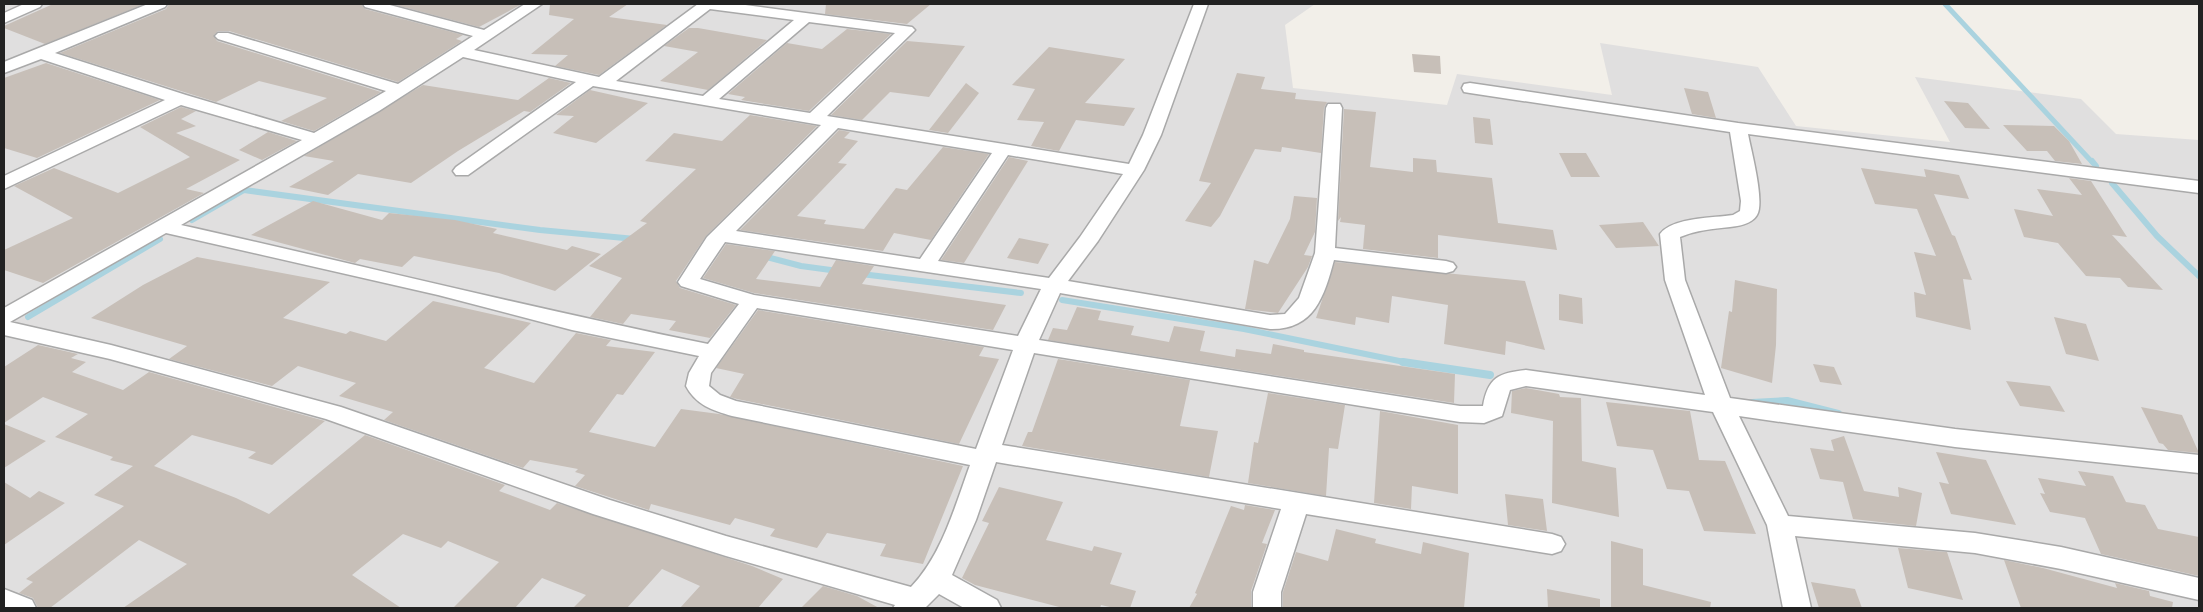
<svg xmlns="http://www.w3.org/2000/svg" width="2203" height="612" font-family="'DM Sans',sans-serif">
<rect width="100%" height="100%" fill="#f2efe9"/>
<path fill="#e0dfdf" d="M4 4H1315L1285 25 1293 88 1447 105 1457 74 1612 95 1600 43 1758 67 1796 126 1950 142 1915 77 2081 99 2116 134 2199 140V608H4Z"/>
<g fill="none" stroke-linecap="round" stroke-linejoin="round">
<path stroke="#aad3df" stroke-width="5" d="M1945 4 2093 163"/>
<g stroke="#aad3df" stroke-width="6">
<path d="M2092 161 2096 166"/>
<path d="M2112 183 2157 236 2199 276"/>
<path d="M192 220 244 190 540 230 635 239"/>
<path d="M763 256 801 266 838 271"/>
<path d="M861 274 1021 293"/>
<path d="M1062 300 1244 329 1409 363"/>
<path d="M28 317 160 239"/>
</g>
<g stroke="#aad3df" stroke-width="8">
<path d="M1403 362 1490 375"/>
<path d="M1752 403 1787 401 1838 414"/>
</g>
</g>
<g fill="#c7bfb8">
<path d="M53 4H144L45 44 4 28V26Z"/>
<path d="M169 4H361L365 9 463 35 456 39 462 41 398 82 229 31H218L214 35 217 41 381 92 314 131 281 121 327 98 259 81 216 102 60 53 166 9Z"/>
<path d="M392 4H522L479 27Z"/>
<path d="M550 4H628L609 17 667 25 599 75 555 66 568 55 531 54 574 19 549 15Z"/>
<path d="M826 4H931L907 24 825 14Z"/>
<path d="M689 28H698L767 40 708 90 660 81 698 52 664 46Z"/>
<path d="M847 29 891 34 809 111 741 100 745 97 728 94 787 43 822 49Z"/>
<path d="M907 41 965 46 929 97 890 92 862 120 831 115Z"/>
<path d="M1049 47 1125 59 1085 103 1135 108 1124 126 1076 120 1059 151 1031 146 1044 122 1017 120 1035 89 1012 85Z"/>
<path d="M1412 54 1440 56 1441 74 1414 72Z"/>
<path d="M46 63 160 100 37 158 4 148V78Z"/>
<path d="M1237 73 1265 77 1261 89 1296 93 1295 99 1327 102 1324 108 1321 153 1282 147 1281 152 1255 149 1220 216 1211 227 1185 221 1211 183 1199 181Z"/>
<path d="M549 78 571 83 530 112 524 111 458 151 411 183 358 174 328 195 289 187 334 161 304 156 423 85 518 100Z"/>
<path d="M966 83 979 93 948 133 929 130Z"/>
<path d="M1684 88 1708 92 1716 118 1692 114Z"/>
<path d="M590 90 648 103 596 143 553 133 574 116 556 115Z"/>
<path d="M1944 101 1968 103 1990 129 1965 128Z"/>
<path d="M181 107 196 111 181 119 196 126 176 133 240 160 186 189 204 193 43 283 4 270V250L73 218 14 186 54 168 118 193 190 157 140 127Z"/>
<path d="M1344 109 1376 112 1370 167 1413 172V158L1436 160 1437 172 1492 178 1498 223 1553 230 1557 250 1438 235V258L1363 249 1365 225 1340 222 1341 217 1338 221Z"/>
<path d="M750 115 817 126 706 236 676 281 680 288 736 305 710 338 669 330 676 321 631 314 623 324 590 317 622 278 589 266 647 223 640 221 696 169 645 161 674 133 722 141Z"/>
<path d="M1473 117 1490 119 1493 145 1475 143Z"/>
<path d="M2003 125 2054 126 2069 141 2082 164 2055 161 2047 151H2027Z"/>
<path d="M839 130 850 132 844 138 858 141 838 163 847 164 797 216 826 220 824 224 864 229 896 188 907 190 943 147 989 154 931 240 894 233 883 251 740 230Z"/>
<path d="M268 132 297 141 262 160 239 150Z"/>
<path d="M1559 153H1586L1600 177H1571Z"/>
<path d="M1009 157 1028 161 964 263 941 260Z"/>
<path d="M1861 168 1926 177 1924 169 1959 175 1969 199 1934 194 1952 235 1955 236 1972 280 1963 279 1971 330 1916 317 1914 292 1926 295 1914 252 1936 256 1917 209 1875 204Z"/>
<path d="M2069 178 2091 181 2127 237 2112 235 2163 290 2128 287 2120 278 2086 276 2058 243 2024 237 2014 209 2053 216 2037 189 2082 195Z"/>
<path d="M1294 196 1317 198 1315 232 1304 255 1312 256 1308 267 1278 313 1245 309 1254 260 1268 264 1290 219Z"/>
<path d="M313 201 382 220 389 213 455 220 497 229 493 233 567 250 572 246 601 254 555 291 499 273 414 256 402 267 360 259 355 263 251 235Z"/>
<path d="M1643 222 1659 246 1616 248 1599 225Z"/>
<path d="M1019 238 1049 244 1038 264 1007 258Z"/>
<path d="M726 244 775 251 756 279 820 287 836 260 874 266 862 284 1006 305 993 330 754 293 703 278Z"/>
<path d="M197 257 330 282 283 318 346 334 350 331 386 341 433 301 531 323 484 368 534 383 576 333 611 340 606 346 655 352 623 395 617 394 589 432 655 447 681 409 719 414 963 466 923 564 880 556 886 544 827 533 817 548 770 536 775 529 735 518 730 525 651 504 649 510 575 486 585 475 575 472 578 469 530 460 523 468 384 420 393 412 339 396 356 383 298 366 272 386 169 359 187 346 91 318 143 285Z"/>
<path d="M1335 262 1525 281 1545 350 1506 341 1505 355 1444 344 1448 305 1392 296 1389 323 1356 317 1355 325 1316 318Z"/>
<path d="M1735 280 1777 289 1776 345 1772 383 1721 368 1729 311 1732 312Z"/>
<path d="M1559 294 1582 298 1583 324 1559 320Z"/>
<path d="M1077 307 1101 311 1098 320 1134 326 1131 335 1169 342 1174 326 1205 331 1200 351 1235 357 1236 349 1271 354 1273 344 1304 350V352L1455 374 1454 403 1048 340 1053 328 1067 330Z"/>
<path d="M758 310 984 347 979 356 999 359 959 444 737 399 730 397 744 374 716 368Z"/>
<path d="M2054 317 2086 324 2099 361 2066 354Z"/>
<path d="M38 345 78 354 71 358 86 362 72 372 123 390 149 372 325 421 272 465 248 458 256 452 192 435 154 466 236 498 269 514 365 435 505 485 499 491 550 510 557 503 752 566 783 579 758 608H680L700 586 662 569 627 608H573L586 595 542 578 515 608H453L499 562 448 541 441 548 403 534 352 575 401 608H123L187 564 139 540 50 608H38L33 598 19 593 33 582 26 579 124 506 94 495 133 466 110 460 113 457 55 437 88 414 43 397 4 423V367Z"/>
<path d="M1058 359 1190 380 1180 426 1218 431 1209 477 1022 446 1028 432H1032Z"/>
<path d="M1813 364 1834 367 1842 385 1820 382Z"/>
<path d="M2006 381 2050 386 2065 412 2020 406Z"/>
<path d="M1526 388 1559 394 1560 397 1581 398 1582 461 1616 468 1619 517 1552 503 1553 421 1511 413 1512 391Z"/>
<path d="M1268 393 1345 405 1338 449 1329 448 1326 496 1248 483 1254 442 1258 443Z"/>
<path d="M1606 402 1690 411 1699 460 1725 461 1756 534 1704 531 1689 491 1667 489 1653 450 1617 446Z"/>
<path d="M2141 407 2182 415 2199 453 2168 450 2163 444 2159 443Z"/>
<path d="M1380 411 1458 425V494L1412 486 1411 509 1374 503Z"/>
<path d="M4 424 46 441 4 468Z"/>
<path d="M1844 436 1864 491 1899 497 1898 487 1922 493 1916 526 1853 519 1843 482 1820 479 1810 448 1834 451 1831 440Z"/>
<path d="M1936 452 1986 460 2016 525 1951 514 1939 482 1949 484Z"/>
<path d="M2078 471 2113 476 2126 502 2145 505 2158 529 2199 537V576L2101 554 2085 518 2050 512 2040 493 2045 494 2038 478 2086 486Z"/>
<path d="M4 482 30 498 39 491 65 503 4 545Z"/>
<path d="M999 487 1063 502 1046 540 1092 551 1094 546 1122 553 1110 584 1136 591 1130 608H1114L1101 605 1100 608H1063L975 585 962 578 989 523 982 521Z"/>
<path d="M1505 494 1543 499 1547 531 1508 525Z"/>
<path d="M1245 505 1275 510 1262 543 1267 544 1251 591V608H1189L1197 594 1195 593 1231 506 1244 510Z"/>
<path d="M1336 529 1376 539 1375 543 1421 554 1423 542 1469 553 1464 608H1283V592L1296 552 1328 561Z"/>
<path d="M1611 541 1643 549V585L1711 602 1710 608H1611Z"/>
<path d="M1898 548 1947 552 1963 600 1908 588Z"/>
<path d="M2004 560 2043 568 2117 588 2115 583 2149 591 2150 596 2173 602 2172 608H2021Z"/>
<path d="M1811 582 1855 589 1862 608H1819Z"/>
<path d="M823 586 857 596 879 608H801Z"/>
<path d="M1547 589 1600 599V608H1548Z"/>
</g>
<g fill="none" stroke-linecap="round" stroke-linejoin="round">
<defs>
<g id="street">
<path d="M24 4H42L40 7 4 23V13Z"/>
<path d="M148 4H167L165 7 55 53 186 95 314 133 386 91 218 39 215 36 218 33H228L398 84 473 36 365 7 363 4H386L484 30 525 4H542L474 50 599 77 698 4H738L912 27 915 30 912 33 827 116 1129 164 1143 135 1194 4H1208L1161 135 1144 170 1098 241 1068 281 1270 315 1285 314 1299 298 1315 253 1326 108 1328 104H1340L1342 108 1335 248 1446 261 1453 263 1456 267 1453 271 1446 273 1334 260C1324 297 1314 330 1270 329L1060 293 1039 340 1460 406H1483C1488 377 1499 373 1526 370L1705 395 1665 280 1660 234C1672 217 1715 218 1733 215L1740 211 1741 201 1730 132 1470 93 1464 92 1462 88 1464 84 1470 83 1738 123 2199 181V193L1748 134C1751 150 1765 202 1757 215 1752 224 1739 226 1730 227 1712 229 1697 230 1680 237L1685 280 1730 398 1955 429 2199 455V473L1955 447 1739 416 1788 516 1975 533 2061 547 2199 578V600L2061 569 1975 553 1795 536 1811 608H1783L1767 525 1713 412 1526 386 1510 390 1502 416 1484 423 1460 422 1034 353 1002 445 1552 534 1561 537 1565 544 1561 551 1552 554 1306 514 1281 592V608H1253V592L1281 509 996 462 976 520 952 575 997 600 1001 608H964L939 594 925 608H893L895 605 726 556 593 514 326 419 110 359 4 335V308L302 140 181 105 4 189V176L165 100 41 59 4 73V62ZM710 9 794 20 703 96 616 81ZM809 22 895 33 810 113 719 99ZM463 57 576 82 456 167 453 171 456 175H468L593 86 821 125 707 237 678 282 681 286 739 304 708 344C531 308 356 264 181 225L379 111ZM838 128 992 153 920 259 736 231ZM1008 155 1123 174 1080 237 1049 278 938 261ZM166 233 438 295 572 330 699 356 689 373 686 386C696 405 712 410 732 416L970 465C955 506 942 555 911 587L726 536 610 500 341 407 111 345 10 322ZM725 242 1041 289 1018 336 754 295 700 279ZM757 308 1013 350 976 449 736 401 720 395 709 386 711 373Z"/>
<path d="M4 589 32 600 36 608H4Z"/>
</g>
</defs>
<use href="#street" stroke="#a9a9a9" stroke-width="3"/>
<use href="#street" fill="#fff" fill-rule="evenodd"/>
</g>
<rect width="2203" height="612" fill="none" stroke="#222222" stroke-width="10"/>
</svg>
